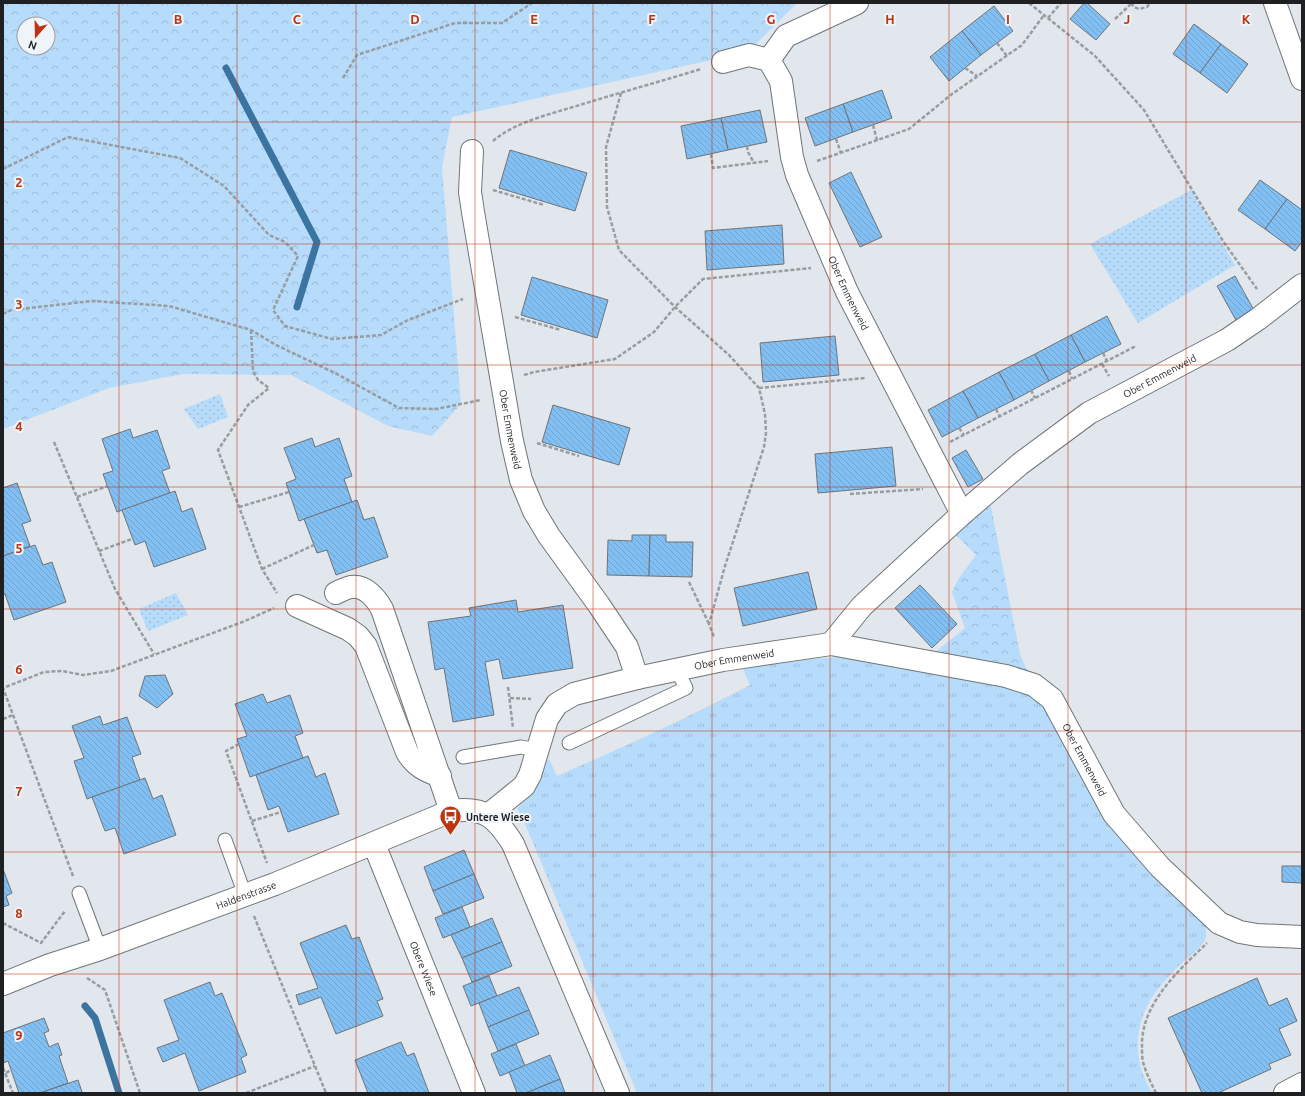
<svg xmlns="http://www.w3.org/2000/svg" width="1305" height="1096" font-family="Ubuntu,sans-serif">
<defs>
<pattern id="grass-tufts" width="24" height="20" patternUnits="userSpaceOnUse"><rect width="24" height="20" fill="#b6dbfb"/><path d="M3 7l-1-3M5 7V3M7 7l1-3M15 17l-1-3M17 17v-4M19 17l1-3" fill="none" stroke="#9cbcd7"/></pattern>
<pattern id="forest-crowns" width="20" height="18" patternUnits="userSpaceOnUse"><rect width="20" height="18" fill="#b6dbfb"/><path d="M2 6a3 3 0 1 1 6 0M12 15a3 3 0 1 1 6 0" fill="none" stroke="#9cbcd7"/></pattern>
<pattern id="park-dots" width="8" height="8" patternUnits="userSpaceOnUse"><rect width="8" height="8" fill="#b6dbfb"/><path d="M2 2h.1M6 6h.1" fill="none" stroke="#9cbcd7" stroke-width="1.8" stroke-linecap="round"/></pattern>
<pattern id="building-back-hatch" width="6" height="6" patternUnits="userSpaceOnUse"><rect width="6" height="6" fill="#82bff3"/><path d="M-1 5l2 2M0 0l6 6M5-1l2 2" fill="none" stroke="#70a4d0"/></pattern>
</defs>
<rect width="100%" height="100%" fill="#e1e7ec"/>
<path fill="url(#grass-tufts)" d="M851 657 1017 685 1044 702 1205 921C1205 926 1207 932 1206 936 1205 945 1191 955 1184 961 1152 991 1129 1022 1141 1068 1143 1076 1148 1085 1152 1093H637L528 831 517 808C535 793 539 783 546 761L549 759 557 776C622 748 687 718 750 685L742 667 744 665 820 658Z"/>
<g fill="url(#forest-crowns)" fill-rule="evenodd">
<path d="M3 3H797L748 52 452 117 442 167 461 404 432 436 388 426 291 375 183 374 109 388 3 429ZM24 24H48V48H24Z"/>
<path d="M990 502 1020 654 1029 675 928 658 965 628 952 592 959 578 976 555 954 533Z"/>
</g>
<g fill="url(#park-dots)">
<path d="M1191 190 1235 265 1138 323 1090 244Z"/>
<path d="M220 394 228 417 198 429 184 409Z"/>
<path d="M176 593 188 615 148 631 139 609Z"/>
</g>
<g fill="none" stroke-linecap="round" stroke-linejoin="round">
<g stroke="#3b74a0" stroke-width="7">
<path d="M226 68 317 242 297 307"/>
<path d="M85 1006 95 1018 119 1093"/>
</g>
</g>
<g fill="url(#building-back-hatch)" stroke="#6f7378">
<path d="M1084 3H1087L1110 24 1096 40 1070 19Z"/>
<path d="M994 6 1013 31 981 55 962 31Z"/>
<path d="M1194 24 1221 44 1200 73 1173 54Z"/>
<path d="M962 31 981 55 949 81 930 57Z"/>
<path d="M1221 44 1248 64 1227 93 1200 73Z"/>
<path d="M882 90 892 118 853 132 843 104Z"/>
<path d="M843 104 853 132 815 146 805 118Z"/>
<path d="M760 110 767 142 728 150 721 118Z"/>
<path d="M721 118 728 150 687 159 681 126Z"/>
<path d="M510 150 587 173 575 211 499 188Z"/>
<path d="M851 172 882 237 860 247 829 183Z"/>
<path d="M1260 180 1287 199 1265 229 1238 210Z"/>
<path d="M1287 199 1302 210V242L1295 251 1265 229Z"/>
<path d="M782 225 784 264 707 270 705 231Z"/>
<path d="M1235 276 1255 312 1237 322 1217 286Z"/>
<path d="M532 277 608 300 597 338 521 315Z"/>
<path d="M1107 316 1121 344 1085 362 1071 335Z"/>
<path d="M1071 335 1085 362 1049 381 1035 354Z"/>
<path d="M835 336 839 375 763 382 760 343Z"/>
<path d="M1035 354 1049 381 1014 400 999 372Z"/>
<path d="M999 372 1014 400 978 418 963 391Z"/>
<path d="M963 391 978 418 942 437 928 410Z"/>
<path d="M553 405 630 428 619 465 542 442Z"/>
<path d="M130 429 133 438 157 430 170 468 162 471 170 493 117 512 103 474 113 471 102 439Z"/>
<path d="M312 438 315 447 339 438 352 476 344 479 352 502 299 521 286 483 296 479 284 448Z"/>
<path d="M892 447 896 486 818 493 815 454Z"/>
<path d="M966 450 983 479 968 487 952 458Z"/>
<path d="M17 483 31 521 22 524 30 546 3 556V488Z"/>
<path d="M175 491 182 512 192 508 206 549 154 567 145 541 135 545 122 510Z"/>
<path d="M357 500 364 520 374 517 388 557 336 575 327 550 317 553 304 519Z"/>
<path d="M632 535H650L649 576 607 575 608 540 632 541Z"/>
<path d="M650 535H666V542H693L692 577 649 576Z"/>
<path d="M35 545 43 565 52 562 66 602 14 620 5 594 3 595V556Z"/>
<path d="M808 572 817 609 743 626 734 588Z"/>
<path d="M920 585 957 624 932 648 895 608Z"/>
<path d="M516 600 518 612 563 605 573 668 503 679 499 659 485 662 494 715 453 722 444 668 435 670 428 622 471 616 469 608Z"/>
<path d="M165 675 173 694 157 708 139 696 145 676Z"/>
<path d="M263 694 267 703 290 695 303 733 295 736 303 758 250 777 237 739 247 736 235 704Z"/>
<path d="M100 716 103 725 127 717 141 754 132 757 140 780 87 799 74 761 84 758 72 726Z"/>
<path d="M308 756 316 777 325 773 339 814 288 832 279 806 268 810 256 775Z"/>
<path d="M145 778 153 799 162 795 176 835 124 854 115 828 105 831 92 797Z"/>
<path d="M464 850 474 874 433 891 424 867Z"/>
<path d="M1282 866H1302V883L1282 882Z"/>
<path d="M3 869 12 893 6 896 9 905 3 907Z"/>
<path d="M474 874 484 898 443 914 433 891Z"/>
<path d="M462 907 470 927 443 938 435 918Z"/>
<path d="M492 918 502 942 462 958 451 935Z"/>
<path d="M346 925 352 939 359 937 383 999 377 1001 383 1016 336 1034 321 997 299 1005 296 995 318 988 300 943Z"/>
<path d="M502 942 512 966 472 982 462 958Z"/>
<path d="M489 976 497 996 471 1006 463 986Z"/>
<path d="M1257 978 1269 1006 1287 998 1297 1021 1279 1029 1291 1055 1269 1064 1271 1069 1218 1093H1202L1168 1018Z"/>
<path d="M210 982 215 996 222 993 247 1055 241 1058 246 1072 199 1091 185 1053 163 1062 157 1048 179 1040 164 1000Z"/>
<path d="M519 987 529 1010 488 1027 479 1003Z"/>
<path d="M529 1010 539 1034 498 1051 488 1027Z"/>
<path d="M44 1018 49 1031 44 1033 49 1047 58 1043 62 1055 59 1056 68 1083 40 1093H19L8 1061 3 1063V1033Z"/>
<path d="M401 1042 407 1056 414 1053 429 1093H368L355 1060Z"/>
<path d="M516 1044 525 1066 500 1076 491 1054Z"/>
<path d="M550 1055 560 1079 526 1093H517L509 1072Z"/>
<path d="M560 1079 565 1093H526Z"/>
<path d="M78 1080 82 1092 80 1093H40Z"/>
</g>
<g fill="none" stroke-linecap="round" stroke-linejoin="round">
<defs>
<g id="lane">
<path d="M569 743 686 688 677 670"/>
<path d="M463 757 521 747 537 750"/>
<path d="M225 840 245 895"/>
<path d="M79 893 100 949"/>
</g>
<g id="street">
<path d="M1275 3 1302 79"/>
<path d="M769 60 786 36 857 3"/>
<path id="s1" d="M723 62 749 55 769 60 781 81 792 157 797 175 847 292 962 514"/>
<path id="s2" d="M472 151 470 192 473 212 512 441 521 480 534 511 549 536 599 605 627 647 637 678"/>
<path d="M336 593C340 591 346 588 351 587 365 585 376 598 382 609L451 811"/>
<path d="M297 606 348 629 358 636 366 646 407 752C415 766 426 771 440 776"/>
<path id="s3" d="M831 644 862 606 962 514 1020 464 1089 413 1227 340 1258 319 1302 285"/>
<path id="s4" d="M488 815 524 786 530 775 547 719 557 704 574 694 637 678 723 660 831 644 1006 676 1034 685 1052 699 1114 814 1160 867 1219 923 1240 932 1257 935 1302 937"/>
<path id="s5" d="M374 844 474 1093"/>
<path id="s6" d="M3 984 50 965 100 949 275 884 451 811C484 806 496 817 513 844L618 1093"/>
</g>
<path id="secondary" d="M1285 1093 1302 1084"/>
</defs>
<use href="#lane" stroke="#707579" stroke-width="15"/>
<use href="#street" stroke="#707579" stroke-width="24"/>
<use href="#secondary" stroke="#707579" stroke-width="24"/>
<g stroke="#989da1" stroke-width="2.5" stroke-dasharray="4 2" stroke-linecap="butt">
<path d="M1029 3 1095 56 1144 110 1223 241 1257 289"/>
<path d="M1131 3 1134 7 1139 9 1147 7 1150 3"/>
<path d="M1048 18 1061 3"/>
<path d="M1115 19 1132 3"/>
<path d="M997 43 1007 56"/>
<path d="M965 68 977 76"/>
<path d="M343 78 357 55 455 23H502L532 3"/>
<path d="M621 93 606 147 607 207 619 250 675 307 729 355 759 388 765 414 766 433 764 447 725 566 709 624 714 637"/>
<path d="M873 125 877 140"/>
<path d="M836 139 841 153"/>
<path d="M493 141C516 121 555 113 583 104 622 92 662 81 701 69"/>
<path d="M747 146 748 152 754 163"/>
<path d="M711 154 713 168 768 161"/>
<path d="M817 161 909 129 952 94 1022 45 1044 15"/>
<path d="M3 169 68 137 180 158 224 186 269 235 285 242 298 256 273 310 285 326 332 339 381 335 408 320 463 299"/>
<path d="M493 190 544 205"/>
<path d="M3 314 11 310 92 301 169 306 251 330 276 345 337 374 399 408 436 409 481 400"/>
<path d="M515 317 561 330"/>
<path d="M251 330 253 371 258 380 269 388 248 405 218 450 262 569 277 593"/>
<path d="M1103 353 1107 361"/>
<path d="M1102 364 1109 376"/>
<path d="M1069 371 1072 379"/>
<path d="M524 375 534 372 615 359 654 332 675 307 703 279 811 268"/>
<path d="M759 388 865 378"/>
<path d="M1031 390 1035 398"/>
<path d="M996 409 1000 417"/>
<path d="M959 428 964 435"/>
<path d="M54 442 115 589 154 654"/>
<path d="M950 442 1136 346"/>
<path d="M537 443 579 456"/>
<path d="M850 494 923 489"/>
<path d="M77 497 108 486"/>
<path d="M239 507 289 492"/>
<path d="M99 551 132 539"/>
<path d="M262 569 314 545"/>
<path d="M689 582 709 624"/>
<path d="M508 687 513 728"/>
<path d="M510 698 531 699"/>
<path d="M3 719 13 715"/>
<path d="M239 744 226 751 267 863"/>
<path d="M252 821 281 812"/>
<path d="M73 876 3 688 44 672 62 671 83 675 111 671 245 621 274 608"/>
<path d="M254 916 326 1093"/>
<path d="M3 923 41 943 65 911"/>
<path d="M87 978 105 990 140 1093"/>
<path d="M3 1068 13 1093"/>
<path d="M6 1073 11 1070"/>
<path d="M246 1093 315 1066"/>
<path d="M1156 1093C1151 1083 1146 1073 1143 1062 1142 1057 1142 1051 1142 1046 1141 1004 1179 970 1207 943"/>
</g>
<use href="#lane" stroke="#fff" stroke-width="13"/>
<use href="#street" stroke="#fff" stroke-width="22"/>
<use href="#secondary" stroke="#fff" stroke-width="22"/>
</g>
<path fill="none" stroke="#be3410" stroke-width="1" stroke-opacity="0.55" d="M119 3V1093M237 3V1093M356 3V1093M475 3V1093M593 3V1093M712 3V1093M830 3V1093M949 3V1093M1068 3V1093M1186 3V1093M3 122H1302M3 244H1302M3 365H1302M3 487H1302M3 609H1302M3 731H1302M3 852H1302M3 974H1302"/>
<defs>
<symbol id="bus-pin" viewBox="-11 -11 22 30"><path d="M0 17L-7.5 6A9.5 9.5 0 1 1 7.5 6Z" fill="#be3410" stroke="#eef4f9"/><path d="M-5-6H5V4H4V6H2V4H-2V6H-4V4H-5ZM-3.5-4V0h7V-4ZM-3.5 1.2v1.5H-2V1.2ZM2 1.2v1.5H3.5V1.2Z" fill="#fff"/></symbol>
</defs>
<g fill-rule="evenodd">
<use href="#bus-pin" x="438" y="804" width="25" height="34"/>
</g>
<g text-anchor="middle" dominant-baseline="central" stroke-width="4" stroke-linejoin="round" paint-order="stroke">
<g font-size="10" fill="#1e2022" stroke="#eef4f9">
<text stroke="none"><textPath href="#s1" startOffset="296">Ober Emmenweid</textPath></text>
<text stroke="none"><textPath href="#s3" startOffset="427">Ober Emmenweid</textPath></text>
<text stroke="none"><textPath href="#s2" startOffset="282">Ober Emmenweid</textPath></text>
<text stroke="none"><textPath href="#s4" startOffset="319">Ober Emmenweid</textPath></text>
<text stroke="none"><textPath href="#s4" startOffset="716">Ober Emmenweid</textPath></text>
<text stroke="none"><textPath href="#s6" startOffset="259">Haldenstrasse</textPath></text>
<text stroke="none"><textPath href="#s5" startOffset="134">Obere Wiese</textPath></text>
</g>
<g font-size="10" font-weight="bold" fill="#1e2022" stroke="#eef4f9" text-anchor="start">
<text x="466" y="817">Untere Wiese</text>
</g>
</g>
<g font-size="13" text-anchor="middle" font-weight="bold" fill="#be3410" stroke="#eef4f9" stroke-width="4" stroke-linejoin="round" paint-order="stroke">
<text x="178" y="24">B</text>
<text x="297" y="24">C</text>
<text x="415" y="24">D</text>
<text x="534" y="24">E</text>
<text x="652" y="24">F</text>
<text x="771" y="24">G</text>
<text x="890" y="24">H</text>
<text x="1008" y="24">I</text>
<text x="1127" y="24">J</text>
<text x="1246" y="24">K</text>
<text x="19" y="187">2</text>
<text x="19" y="309">3</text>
<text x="19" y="431">4</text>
<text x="19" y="553">5</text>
<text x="19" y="674">6</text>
<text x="19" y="796">7</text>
<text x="19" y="918">8</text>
<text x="19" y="1040">9</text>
</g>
<rect width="1305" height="1096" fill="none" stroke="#1e2022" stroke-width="8"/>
<g transform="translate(36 36) rotate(200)"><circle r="19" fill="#eef4f9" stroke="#9b9fa3"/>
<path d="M0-3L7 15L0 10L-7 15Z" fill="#be3410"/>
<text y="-6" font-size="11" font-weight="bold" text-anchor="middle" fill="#1e2022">N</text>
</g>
</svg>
